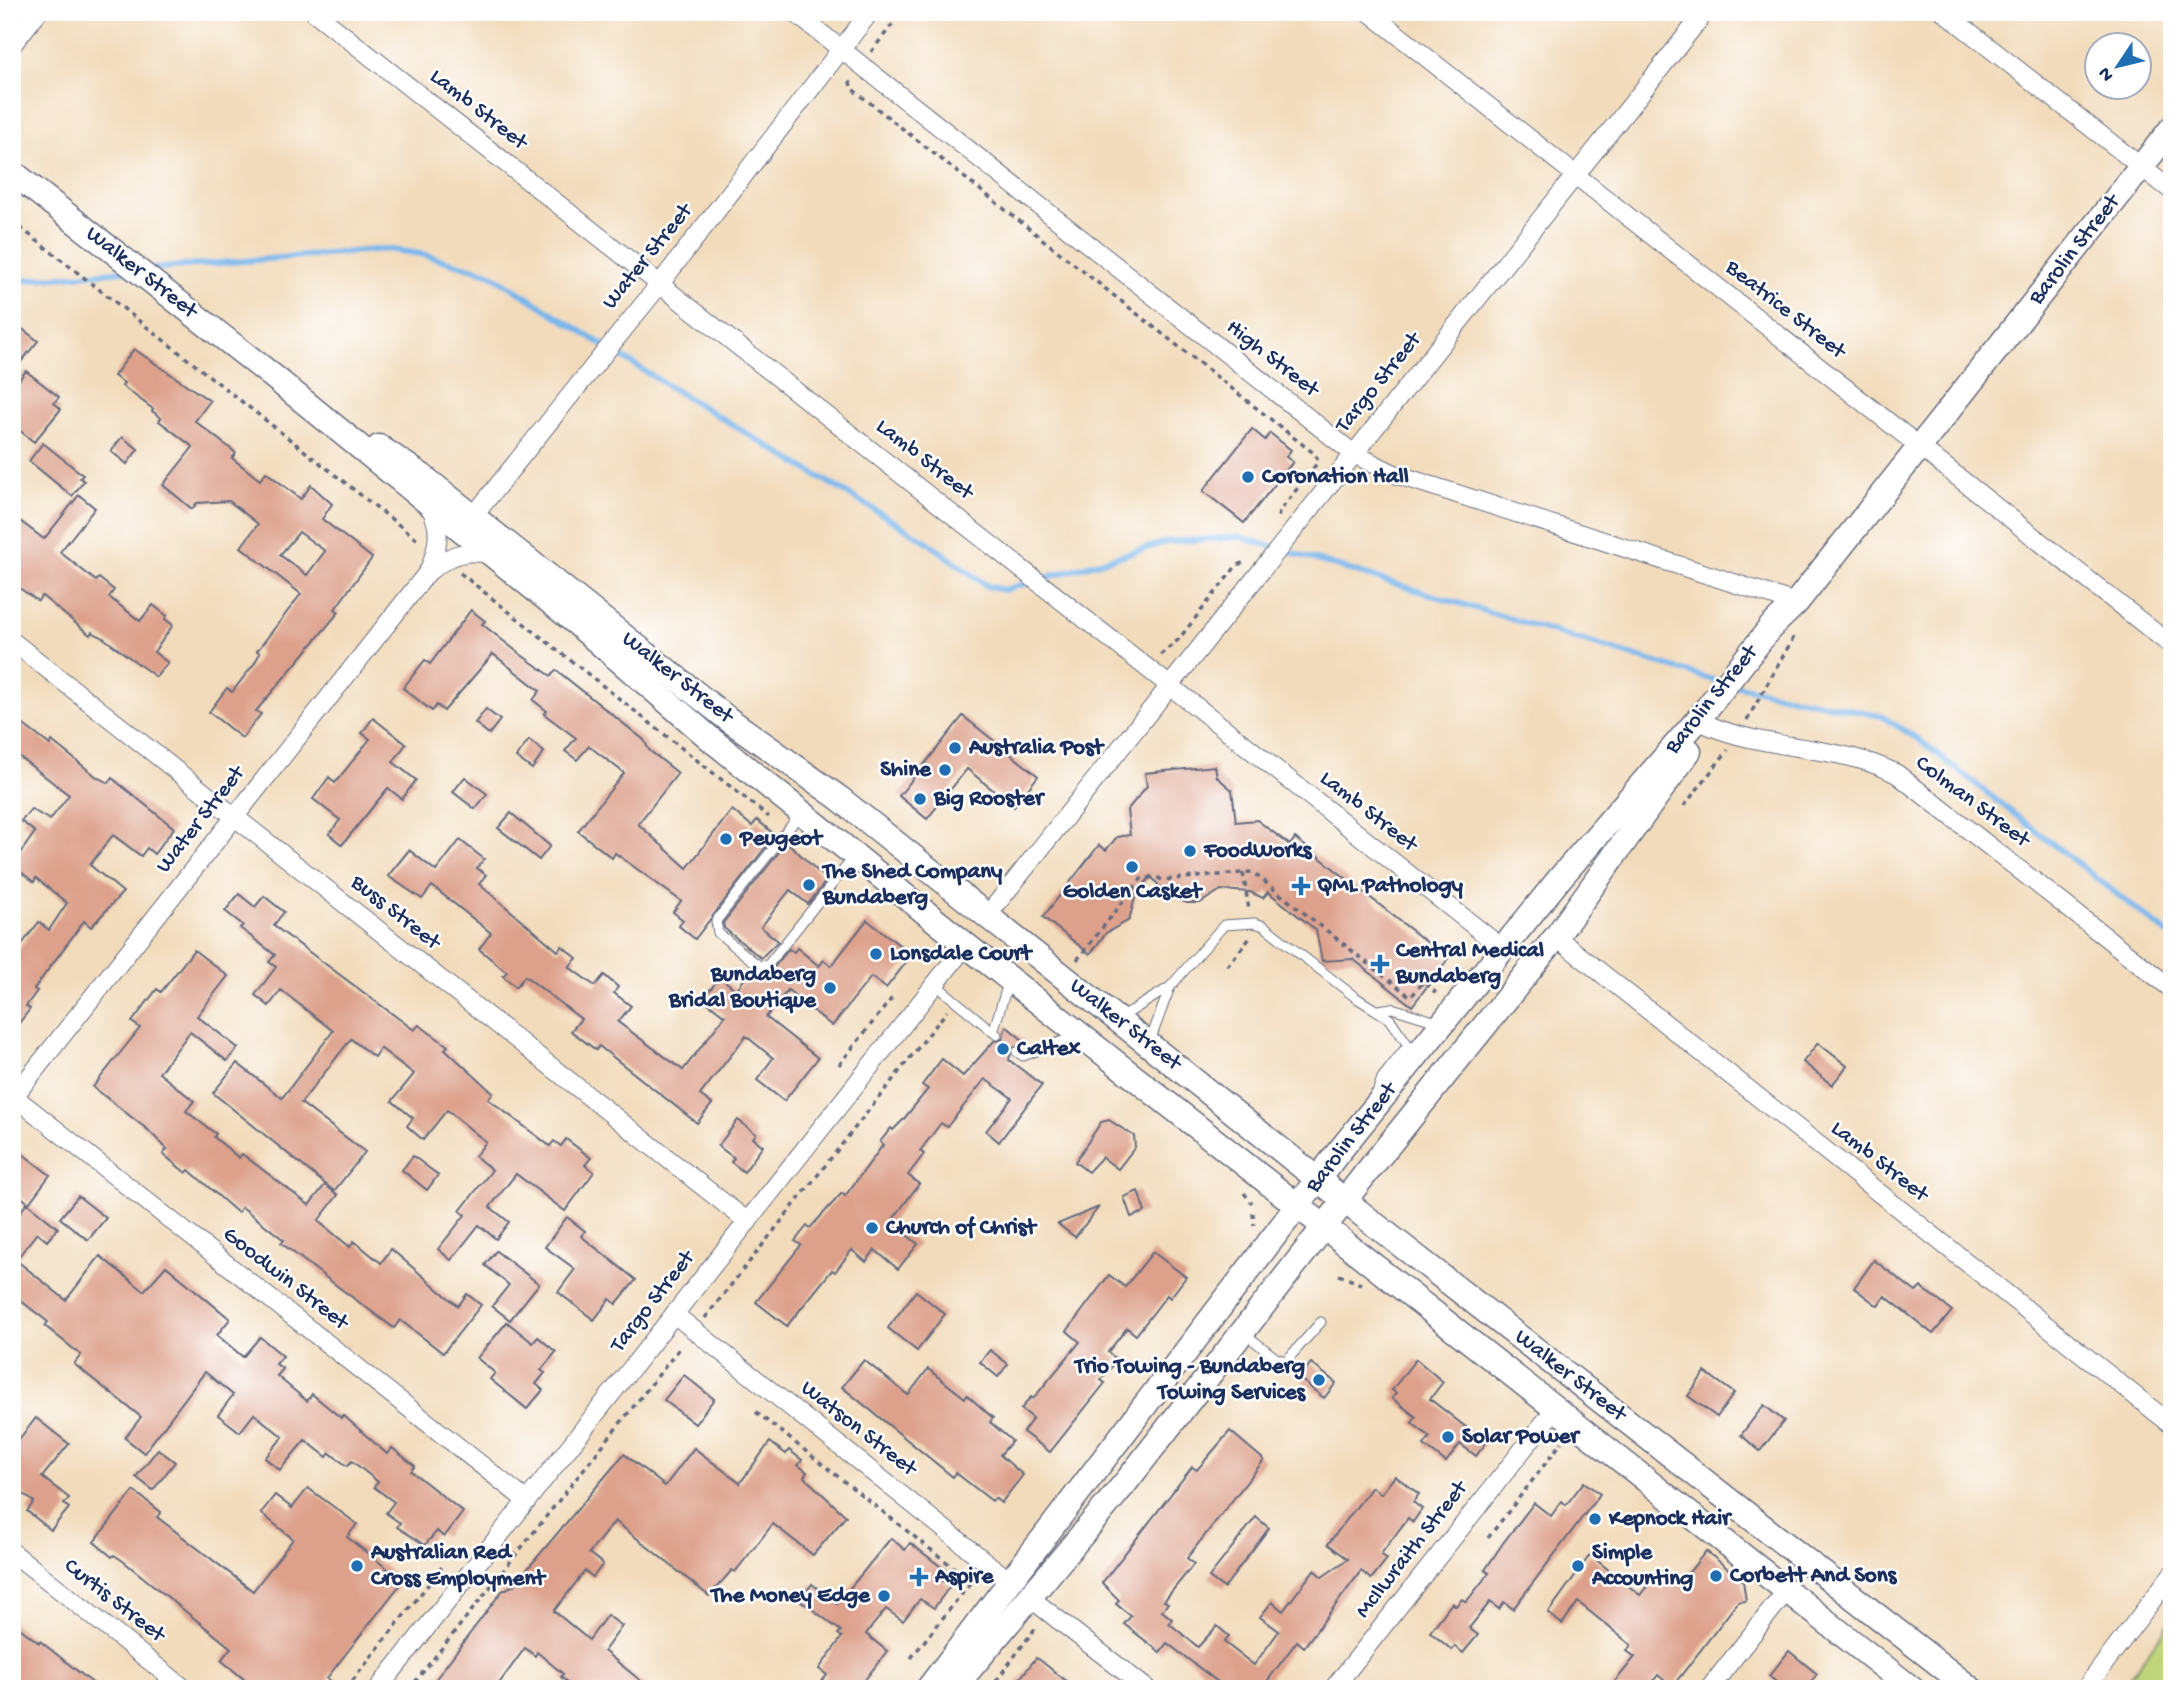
<svg xmlns="http://www.w3.org/2000/svg" width="2184" height="1701" font-family="'Gochi Hand',sans-serif">
<rect width="100%" height="100%" fill="#fff"/>
<filter id="ink" filterUnits="userSpaceOnUse"><feTurbulence type="fractalNoise" baseFrequency=".0143" numOctaves="2"/><feDisplacementMap in="SourceGraphic" scale="14" xChannelSelector="R" yChannelSelector="G"/><feConvolveMatrix kernelMatrix="1 2 1 2 8 2 1 2 1" color-interpolation-filters="sRGB"/></filter>
<filter id="wash" filterUnits="userSpaceOnUse"><feTurbulence type="fractalNoise" baseFrequency=".00686" numOctaves="4" result="noise"/><feDisplacementMap in="SourceGraphic" scale="28" xChannelSelector="R" yChannelSelector="G"/><feGaussianBlur stdDeviation="1.57" result="paint"/><feColorMatrix in="noise" values="0 0 0 0 0 0 0 0 0 0 0 0 0 0 0 0 0 1.4 0 .05"/><feComposite in="paint" operator="in"/></filter>
<g filter="url(#wash)">
<rect width="100%" height="100%" fill="#f2dbbb"/>
<path fill="#c0d579" stroke="#6e826c" stroke-width="2" d="M2172 1620V1689H2121Z"/>
<g fill="none" stroke-linecap="round" stroke-linejoin="round">
<g stroke="#79b6ec" stroke-width="6">
<path d="M149 269 386 249 421 254 489 273 668 386 928 542 987 586 1004 590 1167 542 1240 537 1720 682"/>
<path d="M12 281 124 271"/>
<path d="M1734 685 1881 716 1918 739 2172 937"/>
</g>
</g>
<g id="blocks">
<g fill="#dda08a" fill-rule="evenodd">
<path d="M12 321 38 341 12 373Z"/>
<path d="M134 349 210 401 195 421 236 453 232 458 260 480 266 472 301 499 311 485 332 504 322 519 372 558 335 609 339 612 256 711 261 714 242 738 209 712 227 688 232 692 254 664 260 653 257 651 301 594 241 547 258 524 229 501 197 503 192 509 163 485 193 447 159 421 161 418 152 411 153 409 122 386 124 383 114 376ZM299 532 325 551 307 575 280 555Z"/>
<path d="M26 371 59 397 54 403 61 409 34 442 12 424V388Z"/>
<path d="M1252 429 1265 440 1270 433 1291 450 1286 457 1293 462 1244 523 1203 491Z"/>
<path d="M122 437 138 449 127 464 111 451Z"/>
<path d="M43 443 83 475 80 478 84 481 72 496 29 461Z"/>
<path d="M79 495 95 508 60 552 96 581 99 578 114 590 109 597 140 621 153 605 167 616 165 619 173 625 154 652 168 663 156 677 102 637 92 632 90 635 42 596 38 601 12 583V515L44 539Z"/>
<path d="M471 610 485 621 482 624 520 654 551 676 556 670 644 740 649 750 678 773 638 824 687 868 732 810 752 826 757 820 775 835 695 939 679 926 683 920 673 912 681 901 615 853 612 858 578 831 624 773 589 746 577 760 565 751 576 738 544 714 547 711 533 700 540 691 493 654 444 711 437 705 432 711 403 688 425 660 430 664Z"/>
<path d="M486 709 500 720 489 734 475 723Z"/>
<path d="M12 716 50 745 52 741 98 778 109 783 112 778 174 828 154 854 147 848 141 856 113 835 90 865 123 892 91 927 84 921 34 989 37 991 26 1006 30 1009 12 1032V957L39 922 49 930 67 903 36 878 34 882 12 865 35 832 21 821 31 809 50 820 69 795 12 751Z"/>
<path d="M963 716 1038 776 1014 807 967 769 927 819 899 796Z"/>
<path d="M373 718 406 744 393 762 416 780 402 799 388 788 342 845 329 834 340 820 313 799 329 777 335 783 370 739 362 733Z"/>
<path d="M529 740 544 752 532 769 516 757Z"/>
<path d="M1215 766 1217 777 1232 790 1236 822 1257 820 1290 845 1295 838 1448 959 1412 1006 1353 959 1322 961 1316 930 1268 892 1263 898 1250 892 1221 890 1200 903H1187L1165 893 1151 876 1136 894 1129 920 1106 933 1090 954 1043 917 1099 845 1106 850 1117 837 1130 835 1127 810 1147 786 1145 773Z"/>
<path d="M465 777 487 794 475 809 453 792Z"/>
<path d="M511 813 550 846 539 860 498 828Z"/>
<path d="M460 840 484 859 477 868 486 875 479 884 558 951 562 946 577 958 569 967 595 986 604 975 618 987 614 993 631 1006 618 1022 683 1070 725 1016 703 999 720 977 736 990 752 969 770 972 789 949 794 952 797 948 819 966 824 960 831 966 867 920 912 955 886 988 871 977 832 1026 788 990 766 1017 818 1058 784 1101 757 1080 773 1058 746 1036 700 1095 712 1104 697 1123 599 1046 596 1050 571 1031 581 1019 525 976 516 987 503 976 507 972 479 949 491 933 432 886 422 899 388 876 409 850 436 871Z"/>
<path d="M787 842 827 880 808 904 790 890 761 927 778 941 761 958 724 928 723 923Z"/>
<path d="M239 894 255 907 264 896 284 912 274 925 277 928 414 1030 419 1025 448 1046 445 1049 493 1093 488 1099 550 1146 554 1141 561 1146 566 1139 591 1158 585 1165 594 1172 565 1211 516 1174 490 1207 509 1222 496 1239 479 1225 451 1260 438 1249 465 1215 460 1211 492 1170 475 1156 486 1142 447 1110 423 1140 407 1126 413 1118 392 1101 414 1074 380 1048 374 1057 351 1039 301 1103 365 1152 334 1191 213 1093 237 1063 282 1098 333 1031 281 990 269 1006 255 995 276 967 269 962 275 955 240 928 243 925 225 911Z"/>
<path d="M194 950 228 976 197 1016 238 1048 227 1061 190 1032 159 1073 194 1101 186 1111 216 1134 214 1137 239 1158 242 1154 309 1205 325 1185 338 1195 318 1221 350 1247 354 1241 381 1263 391 1249 458 1306 467 1294 481 1305 443 1353 400 1320 394 1328 341 1289 281 1243 284 1240 242 1207 238 1213 189 1170 186 1173 163 1154 167 1149 148 1130 93 1087 140 1028 132 1022 157 989 161 992Z"/>
<path d="M1006 1026 1024 1041 1020 1046 1012 1048 1009 1060 1042 1085 999 1142 986 1131 1012 1098 985 1079 947 1127 941 1123 920 1151 924 1154 908 1175 919 1184 891 1222 918 1244 898 1269 875 1250 866 1262 852 1250 835 1272 832 1270 787 1326 756 1302 801 1245 795 1241 807 1226 810 1228 842 1193 845 1196 883 1145 880 1142 891 1128 893 1130 903 1120 928 1089 922 1085 942 1059 963 1076 994 1041 1002 1040Z"/>
<path d="M1818 1043 1847 1066 1832 1085 1803 1062Z"/>
<path d="M738 1120 756 1134 753 1138 763 1146 744 1172 731 1162 734 1158 718 1146Z"/>
<path d="M1109 1120 1134 1136 1135 1147 1118 1169 1102 1157 1088 1172 1075 1162 1101 1122Z"/>
<path d="M19 1151 50 1175 29 1203 12 1190V1160Z"/>
<path d="M413 1156 438 1175 427 1190 402 1170Z"/>
<path d="M1138 1191 1145 1212 1131 1217 1124 1197Z"/>
<path d="M78 1196 106 1218 88 1240 60 1218Z"/>
<path d="M27 1203 58 1228 47 1241 37 1233 16 1260 66 1300 100 1256 144 1291 166 1266 230 1319 217 1335 243 1357 260 1337 283 1356 276 1364 283 1369 277 1376 307 1401 312 1394 341 1418 343 1415 387 1454 392 1448 415 1466 411 1471 463 1512 444 1537 437 1531 425 1545 397 1527 400 1523 386 1513 394 1502 374 1487 378 1482 352 1461 347 1466 330 1453 327 1457 305 1440 280 1470 265 1458 283 1437 254 1414 240 1432 218 1415 233 1395 205 1372 144 1453 125 1438 141 1417 74 1364 81 1355 45 1326 48 1322 12 1294V1223Z"/>
<path d="M1099 1207 1075 1237 1058 1224Z"/>
<path d="M567 1217 585 1231 581 1236 636 1280 616 1304 610 1299 594 1320 558 1292 575 1269 545 1247Z"/>
<path d="M496 1251 539 1284 510 1320 492 1306 509 1285 485 1265Z"/>
<path d="M1153 1252 1186 1277 1170 1298 1167 1295 1136 1335 1127 1328 1108 1352 1117 1360 1101 1380 1105 1383 1050 1452 1023 1432 1033 1418 1021 1409 1031 1397 1033 1399 1080 1342 1067 1331 1109 1275 1125 1287Z"/>
<path d="M1874 1260 1916 1292 1921 1287 1952 1311 1933 1334 1885 1296 1878 1306 1854 1288Z"/>
<path d="M916 1291 945 1314 917 1351 888 1328Z"/>
<path d="M507 1322 533 1343 538 1337 556 1352 541 1370 545 1373 536 1384 543 1390 527 1409 490 1379 495 1373 477 1358Z"/>
<path d="M990 1350 1008 1364 998 1377 980 1362Z"/>
<path d="M1416 1359 1443 1382 1430 1399 1486 1443 1476 1456 1460 1444 1446 1462 1424 1445 1430 1437 1412 1423 1416 1417 1392 1398 1396 1393 1392 1390Z"/>
<path d="M864 1360 908 1395 928 1369 965 1398 967 1395 993 1418 990 1422 1012 1441 1000 1455 1023 1475 1001 1503 995 1498 992 1501 956 1473 953 1477 842 1387Z"/>
<path d="M1311 1363 1336 1383 1324 1398 1299 1378Z"/>
<path d="M1705 1372 1734 1393 1717 1417 1688 1396Z"/>
<path d="M684 1375 714 1399 695 1424 664 1400Z"/>
<path d="M1764 1405 1784 1421 1760 1451 1741 1435Z"/>
<path d="M36 1418 69 1444 42 1477 69 1498 64 1504 69 1508 51 1530 27 1511 34 1502 18 1490 21 1486 12 1478V1448Z"/>
<path d="M1230 1431 1264 1460 1187 1558 1194 1564 1164 1601 1168 1603 1162 1611 1172 1619 1169 1623 1198 1647 1217 1626 1229 1636 1224 1642 1254 1665 1279 1631 1260 1617 1272 1602 1283 1611 1314 1570 1322 1577 1348 1559 1328 1544 1372 1487 1381 1494 1395 1476 1419 1494 1413 1502 1422 1509 1413 1522 1408 1518 1381 1554 1387 1559 1371 1579 1361 1571 1304 1647 1297 1641 1268 1680 1279 1689H1227L1167 1643 1160 1652 1124 1624 1131 1616 1116 1604 1119 1600 1102 1583 1192 1467 1197 1470Z"/>
<path d="M770 1442 786 1454 789 1450 802 1460 798 1465 807 1472 804 1477 846 1516 813 1555 773 1524 735 1572 732 1570 709 1596 615 1521 589 1553 603 1564 593 1577 585 1571 554 1611 589 1640 607 1615 622 1626 604 1651 651 1689H575L561 1677 563 1674 537 1652 535 1656 525 1648 495 1689H447L435 1680 502 1591 514 1585 624 1454 665 1486 694 1448 740 1483Z"/>
<path d="M158 1449 175 1462 153 1490 136 1477Z"/>
<path d="M1584 1482 1600 1494 1513 1609 1504 1602 1499 1609 1490 1602 1469 1628 1478 1635 1463 1653 1455 1646 1452 1650 1430 1632 1452 1603 1456 1606 1462 1599 1466 1602 1489 1573 1485 1570 1503 1543 1534 1503 1551 1516 1562 1501 1566 1505Z"/>
<path d="M308 1488 357 1524 347 1537 403 1581 327 1678 341 1689H256L221 1660 231 1648 123 1561 114 1555 112 1557 94 1542 134 1491 161 1512 157 1517 253 1591 293 1539 261 1513 275 1495 292 1508Z"/>
<path d="M1256 1517 1269 1528 1224 1588 1209 1577Z"/>
<path d="M891 1538 905 1550 910 1543 949 1573 943 1581 950 1586 934 1608 920 1599 903 1621 886 1609 866 1634 887 1651 858 1689H816L827 1675 819 1669 842 1637 838 1634 841 1631 800 1600 812 1584 837 1604Z"/>
<path d="M1706 1551 1743 1581 1746 1601 1738 1602 1672 1687 1658 1675 1647 1689H1609L1635 1657 1627 1651 1631 1645 1578 1602 1562 1624 1548 1613 1590 1555 1640 1595 1660 1570 1679 1585Z"/>
<path d="M12 1622 39 1643 40 1641 100 1689H12Z"/>
<path d="M1789 1651 1817 1674 1805 1689H1769L1775 1681 1769 1676Z"/>
<path d="M1036 1658 1040 1660 1076 1689H1012Z"/>
</g>
</g>
</g>
<g filter="url(#ink)">
<use href="#blocks" fill-opacity="0" stroke="#666b7f" stroke-width="2"/>
<g fill="none" stroke-linecap="round" stroke-linejoin="round">
<defs>
<g id="service">
<path d="M801 813 716 921 718 933 758 965 767 966 853 858"/>
<path d="M935 984 997 1035"/>
<path d="M1378 1010 1392 1008 1440 1023"/>
<path d="M1120 1018 1170 987 1224 925 1255 923 1264 926 1355 997 1390 1019 1408 1045 1382 1078 1378 1090"/>
<path d="M993 1032 1009 980"/>
<path d="M1150 1041 1170 987"/>
<path d="M1017 1052 1023 1056 1076 1036"/>
<path d="M1245 1334 1276 1358 1286 1361 1321 1322"/>
</g>
<g id="minor">
<path d="M314 12C710 325 1107 635 1502 948"/>
<path d="M794 12 1354 454 1392 473 1796 603"/>
<path d="M1369 12 2172 646"/>
<path d="M1944 12 2172 191"/>
<path d="M12 45 38 12"/>
<path d="M467 524 659 285 870 12"/>
<path d="M428 572C438 549 443 528 429 506"/>
<path d="M12 641 748 1222"/>
<path d="M1708 725C1769 751 1839 744 1897 774L2172 989"/>
<path d="M987 916 1705 12"/>
<path d="M1556 937 2172 1425"/>
<path d="M12 1095 527 1501"/>
<path d="M12 1099 428 572C447 557 465 547 490 555"/>
<path d="M674 1314 1012 1583"/>
<path d="M12 1552 185 1689"/>
<path d="M1029 1597 1147 1689"/>
<path d="M378 1689 966 945"/>
<path d="M1333 1689 1555 1409"/>
<path d="M1709 1689 1787 1590"/>
<path d="M2085 1689 2172 1574"/>
</g>
<g id="secondary">
<path d="M12 172 270 374 575 622 713 741 966 945 1912 1689"/>
<path d="M379 447 422 476 728 719 839 798 1378 1227 1971 1689"/>
<path d="M928 1689 1337 1154 1560 878 1700 717 1771 627 1796 603 2172 128"/>
<path d="M953 1689 1126 1482 1363 1177 1556 937 1689 751"/>
</g>
</defs>
<use href="#service" stroke="#666b7f" stroke-width="11"/>
<use href="#minor" stroke="#666b7f" stroke-width="20"/>
<use href="#secondary" stroke="#666b7f" stroke-width="27"/>
<g stroke="#666b7f" stroke-width="3.5" stroke-dasharray="5 5" stroke-linecap="butt">
<path d="M871 52 902 12"/>
<path d="M850 81 851 88 1316 455 1318 462 1279 512 1278 519"/>
<path d="M12 221 418 540"/>
<path d="M460 573 769 817"/>
<path d="M1160 655 1178 640 1237 565 1245 562"/>
<path d="M1747 720 1795 635"/>
<path d="M1684 806 1728 750"/>
<path d="M1243 873 1249 910"/>
<path d="M1077 960 1141 879 1157 877 1162 880 1252 872 1411 997 1423 982 1436 993"/>
<path d="M1227 966 1250 938"/>
<path d="M839 1065 892 998"/>
<path d="M1244 1193 1252 1203"/>
<path d="M1253 1213 1254 1225"/>
<path d="M1339 1275 1361 1284"/>
<path d="M705 1318 947 1011"/>
<path d="M756 1412 972 1582"/>
<path d="M1488 1538 1562 1442"/>
<path d="M911 1658 973 1580"/>
<path d="M346 1689 442 1567"/>
<path d="M423 1689 415 1682 679 1349"/>
<path d="M990 1689 1037 1626"/>
</g>
<use href="#service" stroke="#fff" stroke-width="9"/>
<use href="#minor" stroke="#fff" stroke-width="18"/>
<use href="#secondary" stroke="#fff" stroke-width="24"/>
</g>
</g>
<g fill="#1f6fb2" stroke="#fff" stroke-width="2.5">
<circle cx="1248" cy="477" r="7"/>
<circle cx="955" cy="748" r="7"/>
<circle cx="945" cy="770" r="7"/>
<circle cx="920" cy="799" r="7"/>
<circle cx="726" cy="839" r="7"/>
<circle cx="1190" cy="851" r="7"/>
<circle cx="1132" cy="867" r="7"/>
<circle cx="809" cy="885" r="7"/>
<path d="M1297.5 875.5h7v7h7v7h-7v7h-7v-7h-7v-7h7z"/>
<circle cx="876" cy="954" r="7"/>
<path d="M1376.5 953.5h7v7h7v7h-7v7h-7v-7h-7v-7h7z"/>
<circle cx="830" cy="988" r="7"/>
<circle cx="1003" cy="1049" r="7"/>
<circle cx="872" cy="1228" r="7"/>
<circle cx="1319" cy="1380" r="7"/>
<circle cx="1448" cy="1437" r="7"/>
<circle cx="1595" cy="1519" r="7"/>
<circle cx="357" cy="1566" r="7"/>
<circle cx="1578" cy="1566" r="7"/>
<circle cx="1716" cy="1576" r="7"/>
<path d="M915.5 1566.5h7v7h7v7h-7v7h-7v-7h-7v-7h7z"/>
<circle cx="884" cy="1596" r="7"/>
</g>
<g text-anchor="middle" dominant-baseline="central" stroke-width="5" stroke-linejoin="round" paint-order="stroke">
<g font-size="23" fill="#1b2f5e" stroke="#fff">
<text transform="translate(478 110) rotate(38)">Lamb Street</text>
<text transform="translate(2075 250) rotate(-52)">Barolin Street</text>
<text transform="translate(648 257) rotate(-51)">Water Street</text>
<text transform="translate(141 273) rotate(38)">Walker Street</text>
<text transform="translate(1785 310) rotate(38)">Beatrice Street</text>
<text transform="translate(1272 359) rotate(38)">High Street</text>
<text transform="translate(1379 383) rotate(-51)">Targo Street</text>
<text transform="translate(924 460) rotate(38)">Lamb Street</text>
<text transform="translate(677 678) rotate(38)">Walker Street</text>
<text transform="translate(1712 700) rotate(-51)">Barolin Street</text>
<text transform="translate(1972 802) rotate(37)">Colman Street</text>
<text transform="translate(1368 812) rotate(38)">Lamb Street</text>
<text transform="translate(201 820) rotate(-52)">Water Street</text>
<text transform="translate(395 913) rotate(38)">Buss Street</text>
<text transform="translate(1125 1025) rotate(38)">Walker Street</text>
<text transform="translate(1352 1138) rotate(-52)">Barolin Street</text>
<text transform="translate(1879 1162) rotate(38)">Lamb Street</text>
<text transform="translate(285 1279) rotate(38)">Goodwin Street</text>
<text transform="translate(653 1302) rotate(-52)">Targo Street</text>
<text transform="translate(1570 1376) rotate(38)">Walker Street</text>
<text transform="translate(858 1429) rotate(38)">Watson Street</text>
<text transform="translate(1412 1550) rotate(-52)">McIlwraith Street</text>
<text transform="translate(114 1601) rotate(38)">Curtis Street</text>
</g>
<g font-size="23" font-weight="bold" fill="#1b2f5e" stroke="#fff" text-anchor="start">
<text x="1262" y="477">Coronation Hall</text>
<text x="969" y="748">Australia Post</text>
<text x="931" y="770" text-anchor="end">Shine</text>
<text x="934" y="799">Big Rooster</text>
<text x="740" y="839">Peugeot</text>
<text x="1204" y="851">FoodWorks</text>
<text x="823" y="872">The Shed Company<tspan x="823" dy="26">Bundaberg</tspan></text>
<text x="1317" y="886">QML Pathology</text>
<text x="1132" y="892" text-anchor="middle">Golden Casket</text>
<text x="1396" y="951">Central Medical<tspan x="1396" dy="26">Bundaberg</tspan></text>
<text x="890" y="954">Lonsdale Court</text>
<text x="816" y="975" text-anchor="end">Bundaberg<tspan x="816" dy="26">Bridal Boutique</tspan></text>
<text x="1017" y="1049">Caltex</text>
<text x="886" y="1228">Church of Christ</text>
<text x="1305" y="1367" text-anchor="end">Trio Towing - Bundaberg<tspan x="1305" dy="26">Towing Services</tspan></text>
<text x="1462" y="1437">Solar Power</text>
<text x="1609" y="1519">Kepnock Hair</text>
<text x="371" y="1553">Australian Red<tspan x="371" dy="26">Cross Employment</tspan></text>
<text x="1592" y="1553">Simple<tspan x="1592" dy="26">Accounting</tspan></text>
<text x="1730" y="1576">Corbett And Sons</text>
<text x="935" y="1577">Aspire</text>
<text x="870" y="1596" text-anchor="end">The Money Edge</text>
</g>
</g>
<rect width="2184" height="1701" fill="none" stroke="#fff" stroke-width="42"/>
<g transform="translate(2118 66) rotate(235)"><circle r="33" fill="#ffffff" stroke="#a4acbf" stroke-width="2"/>
<path d="M0-5L12 26L0 18L-12 26Z" fill="#1f6fb2"/>
<text y="-10" font-size="19" font-weight="bold" text-anchor="middle" fill="#1b2f5e">N</text>
</g>
</svg>
